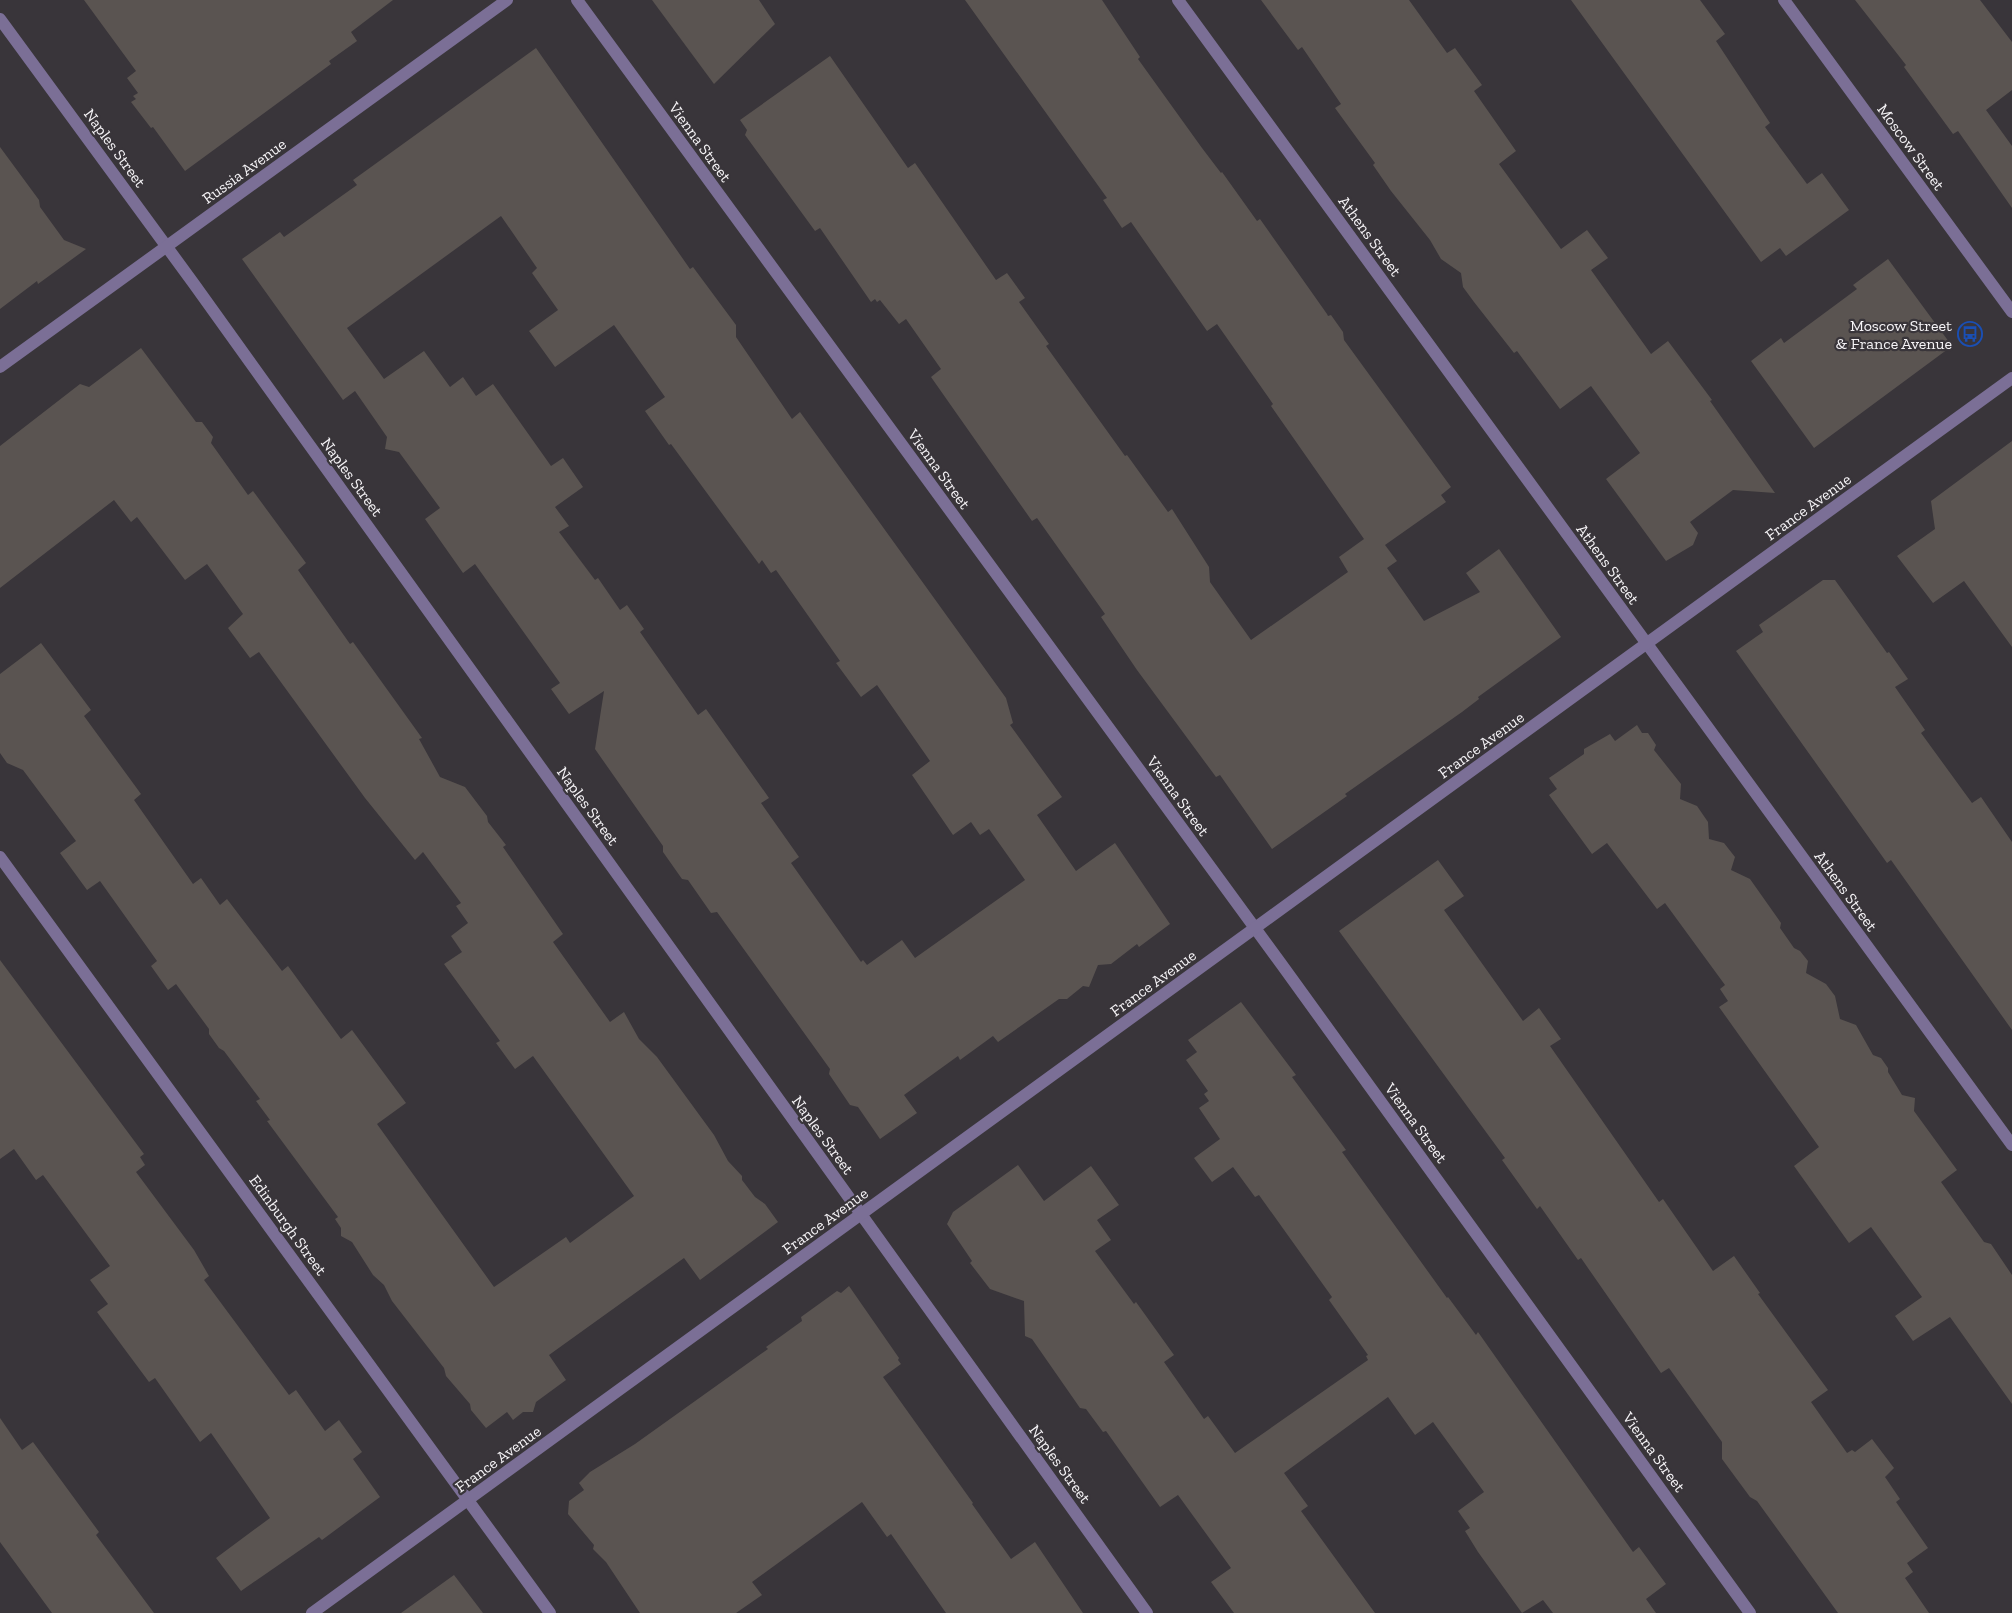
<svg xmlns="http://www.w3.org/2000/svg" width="2012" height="1613" font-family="'Zilla Slab',serif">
<rect width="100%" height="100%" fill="#39353a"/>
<g fill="#5a5451" fill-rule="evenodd">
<path d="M84 0H393L351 32 357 41 329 61 331 64 185 171 153 127 151 128 131 102 136 99 133 96 138 93 127 78 136 71Z"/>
<path d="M652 0H759L775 24 714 84Z"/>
<path d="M965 0H1102L1140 57 1138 59 1202 148 1221 173 1222 172 1257 221 1260 219 1327 314 1328 316 1331 315 1343 332 1344 340 1451 487 1441 495 1446 502 1385 545 1397 561 1387 568 1424 621 1480 592 1466 573 1499 549 1561 637 1478 697 1479 699 1462 712 1345 794 1347 796 1272 849 1220 775 1216 777 1137 670 1101 617 1105 614 1037 518 1032 521 931 377 941 369 906 319 899 324 880 300 877 302 875 299 871 302 820 228 815 231 745 135 747 130 740 120 830 56 908 168 915 163 996 280 1007 273 1025 298 1019 302 1049 344 1046 346 1125 456 1127 455 1168 512 1172 509 1209 567 1210 582 1251 640 1348 572 1339 557 1364 539 1271 406 1273 404 1217 324 1207 331 1131 222 1122 228 1103 200 1107 198Z"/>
<path d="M1261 0H1409L1447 53 1455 48 1482 85 1474 91 1516 151 1499 164 1561 249 1587 230 1608 258 1591 270 1651 354 1668 341 1712 400 1710 401 1775 493 1733 490 1690 522 1698 533 1693 545 1666 561 1606 479 1640 453 1591 386 1560 409 1517 351 1514 353 1474 302 1463 287 1461 273 1441 259 1430 240 1391 191 1373 165 1375 163 1335 108 1341 104 1302 47 1298 50Z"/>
<path d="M1571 0H1700L1725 34 1716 41 1770 123 1765 127 1807 184 1822 173 1849 210 1786 256 1780 248 1761 262Z"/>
<path d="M1855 0H1980L2012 42V90L1986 110 2012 146V208L1958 131 1953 134 1904 67 1906 65Z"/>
<path d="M536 48 690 269 693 267 736 325V337L792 419 800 412 1006 698 1013 723 1010 725 1062 797 1037 815 1076 871 1115 843 1170 924 1139 947 1137 944 1111 964 1098 965 1089 987 1083 986 1067 999H1059L998 1042 993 1036 960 1060 958 1056 904 1095 917 1113 880 1139 858 1107 850 1105 829 1074 830 1069 717 912 711 913 688 880 682 879 663 852V846L595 749 604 691 569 714 551 689 560 683 475 564 463 573 425 519 440 508 399 452 385 449 387 437 355 391 343 400 242 259 280 232 284 237 357 185 353 180ZM501 216 537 268 532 273 558 310 529 331 555 367 614 325 665 397 645 411 669 445 671 444 759 564 762 560 771 573 776 570 840 661 836 663 861 697 877 685 930 761 912 775 953 835 971 822 980 835 989 829 1025 880 915 958 902 940 867 965 863 960 861 962 791 863 799 857 761 803 769 798 706 709 698 715 640 632 644 629 627 605 620 610 598 578 595 580 559 532 569 526 555 507 583 487 563 458 551 466 493 384 476 396 463 377 450 387 424 351 384 379 347 328Z"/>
<path d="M0 147 39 200 40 207 64 240 86 249 38 284 37 281 0 309Z"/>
<path d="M1888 259 1952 346 1814 448 1751 361 1781 338 1784 343 1857 289 1853 285Z"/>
<path d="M141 348 196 422H202L213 437 211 443 248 495 253 491 306 563 298 570 350 644 353 642 422 738 419 739 440 777 465 787 487 816 488 822 506 845 503 847 563 934 553 942 610 1022 624 1012 639 1039 657 1057 714 1135 728 1161 742 1176V1180L755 1197 765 1204 778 1222 700 1280 684 1258 549 1355 566 1380 536 1402 533 1412H523L513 1420 507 1412 486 1428 471 1410 470 1404 446 1376 444 1368 392 1301 384 1285 373 1275 352 1242 341 1236V1228L335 1219 338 1217 267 1121 270 1120 256 1101 260 1099 224 1051 219 1048 209 1034V1029L176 984 168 990 151 966 157 961 100 881 87 890 60 853 76 841 23 770 7 763 0 753V674L41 643 91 710 84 716 141 794 134 800 193 884 201 878 220 905 227 899 282 971 288 966 341 1039 352 1030 406 1103 377 1124 494 1287 566 1237 570 1243 634 1196 533 1056 515 1069 496 1043 500 1041 444 964 462 952 451 936 468 923 456 906 461 903 423 852 415 860 365 798 259 652 250 658 228 628 243 614 207 564 185 580 137 517 131 522 114 500 0 588V446L80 384 89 387Z"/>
<path d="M2012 441V647L1964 581 1933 603 1897 556 1935 529 1931 501Z"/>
<path d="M1823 580H1835L1887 653 1889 652 1908 679 1895 687 1925 730 1921 733 1972 803 1981 797 2012 842V1030L1891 860 1887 863 1736 651 1763 632 1759 625Z"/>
<path d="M1637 725 1642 733H1648L1656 745 1654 750 1681 784 1680 799 1697 806 1708 822 1709 839 1724 843 1735 857 1731 870 1750 879 1781 923 1780 928 1794 948 1800 951 1808 961 1806 973 1826 984 1835 996 1840 1019 1856 1025 1873 1055 1881 1058 1888 1068V1072L1902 1095 1915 1098 1914 1111 1957 1170 1941 1182 1984 1242 1991 1244 2012 1275V1404L1950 1317 1913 1341 1895 1316 1922 1297 1871 1227 1849 1243 1794 1166 1819 1147 1719 1007 1728 1001 1720 989 1725 985 1665 903 1657 909 1607 843 1592 854 1549 795 1557 789 1549 778 1584 754V749L1610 734 1615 741Z"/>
<path d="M1438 860 1464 896 1444 910 1523 1021 1539 1008 1561 1039 1550 1046 1659 1202 1663 1199 1713 1271 1734 1256 1760 1293 1758 1294 1828 1390 1811 1402 1847 1453 1852 1450 1855 1452 1872 1439 1894 1468 1885 1477 1900 1499 1896 1502 1928 1548 1907 1563 1913 1572 1905 1578 1929 1613H1838L1757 1501 1750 1497 1722 1459V1442L1669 1368 1661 1373 1581 1258 1578 1260 1540 1206 1537 1209 1502 1160 1505 1158 1339 931Z"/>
<path d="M0 960 144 1154 140 1157 145 1165 136 1172 194 1250 209 1276 204 1280 289 1395 296 1390 325 1431 339 1420 362 1452 353 1459 380 1497 322 1540 319 1537 241 1591 216 1558 270 1518 211 1433 200 1442 155 1378 149 1382 97 1312 108 1304 90 1280 110 1266 43 1175 36 1180 14 1149 0 1159Z"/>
<path d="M1241 1002 1296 1075 1292 1077 1346 1150 1342 1152 1447 1298 1448 1297 1476 1335 1478 1332 1633 1552 1639 1547 1666 1584 1646 1599 1656 1613H1553L1543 1600 1522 1613 1478 1552 1465 1531 1470 1528 1458 1511 1484 1492 1433 1422 1415 1435 1388 1397 1284 1473 1308 1506 1301 1511 1375 1613H1234L1211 1582 1231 1568 1178 1495 1160 1507 1106 1431 1103 1432 1086 1409 1080 1408 1032 1339 1025 1336 1024 1301 990 1289 970 1263 972 1261 947 1224 953 1212 1018 1165 1044 1201 1091 1166 1119 1205 1097 1220 1111 1240 1095 1251 1134 1304 1136 1302 1174 1355 1164 1362 1204 1419 1208 1416 1235 1453 1368 1360 1366 1356 1368 1355 1329 1300 1332 1297 1259 1195 1255 1197 1233 1167 1212 1182 1194 1158 1220 1139 1199 1108 1209 1101 1204 1094 1208 1091 1186 1060 1197 1052 1188 1040Z"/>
<path d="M849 1286 899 1358 898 1360 901 1364 883 1377 973 1503 972 1504 1011 1559 1035 1542 1083 1613H946L891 1534 887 1537 862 1502 752 1582 762 1595 736 1613H640L606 1562 593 1549 594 1545 568 1514 569 1501 584 1490 579 1483 590 1472 635 1444 768 1349 766 1347 802 1321 801 1317 837 1291 841 1293Z"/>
<path d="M0 1418 22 1450 33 1442 99 1532 96 1535 154 1613H52L0 1542Z"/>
<path d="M454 1575 483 1613H401Z"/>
</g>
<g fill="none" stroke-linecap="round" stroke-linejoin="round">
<g stroke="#7b6f96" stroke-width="12">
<path d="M577 0 1282 965 1750 1613"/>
<path d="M1178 0 2012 1145"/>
<path d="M1784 0 2012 312"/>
<path d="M0 19 194 284 1147 1613"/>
<path d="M0 367 507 0"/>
<path d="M0 857 550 1613"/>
<path d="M312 1613 2012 378"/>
</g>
</g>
<defs>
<symbol id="bus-ring" viewBox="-11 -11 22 22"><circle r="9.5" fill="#39353a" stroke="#1a4fb4" stroke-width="1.5"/><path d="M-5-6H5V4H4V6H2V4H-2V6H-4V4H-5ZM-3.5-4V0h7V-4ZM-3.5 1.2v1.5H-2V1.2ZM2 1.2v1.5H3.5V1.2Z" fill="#1a4fb4"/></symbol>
</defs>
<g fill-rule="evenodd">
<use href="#bus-ring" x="1956" y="320" width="28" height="28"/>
</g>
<g text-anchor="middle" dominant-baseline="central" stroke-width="4.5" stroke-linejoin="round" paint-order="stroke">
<g font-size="16" fill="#f6f4f7" stroke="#39353a">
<text transform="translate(700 142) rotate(54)">Vienna Street</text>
<text transform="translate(1911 147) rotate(54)">Moscow Street</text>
<text transform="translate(115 148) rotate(54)">Naples Street</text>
<text transform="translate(244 171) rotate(-36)">Russia Avenue</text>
<text transform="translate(1370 236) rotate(54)">Athens Street</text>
<text transform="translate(939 469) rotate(54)">Vienna Street</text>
<text transform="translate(352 477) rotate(54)">Naples Street</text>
<text transform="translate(1808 507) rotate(-36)">France Avenue</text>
<text transform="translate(1608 564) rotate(54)">Athens Street</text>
<text transform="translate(1481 745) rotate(-36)">France Avenue</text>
<text transform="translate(1178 796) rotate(54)">Vienna Street</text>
<text transform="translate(588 806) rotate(54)">Naples Street</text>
<text transform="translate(1846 891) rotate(54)">Athens Street</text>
<text transform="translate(1153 983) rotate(-36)">France Avenue</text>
<text transform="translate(1416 1123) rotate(54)">Vienna Street</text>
<text transform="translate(823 1135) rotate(54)">Naples Street</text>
<text transform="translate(825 1221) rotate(-36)">France Avenue</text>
<text transform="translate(288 1225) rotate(54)">Edinburgh Street</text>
<text transform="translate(1654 1452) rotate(54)">Vienna Street</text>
<text transform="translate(498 1459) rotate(-36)">France Avenue</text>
<text transform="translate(1060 1464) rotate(54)">Naples Street</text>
</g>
<g font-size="16" fill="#f6f4f7" stroke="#39353a" text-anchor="end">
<text x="1952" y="325">Moscow Street<tspan x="1952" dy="18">&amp; France Avenue</tspan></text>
</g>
</g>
</svg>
